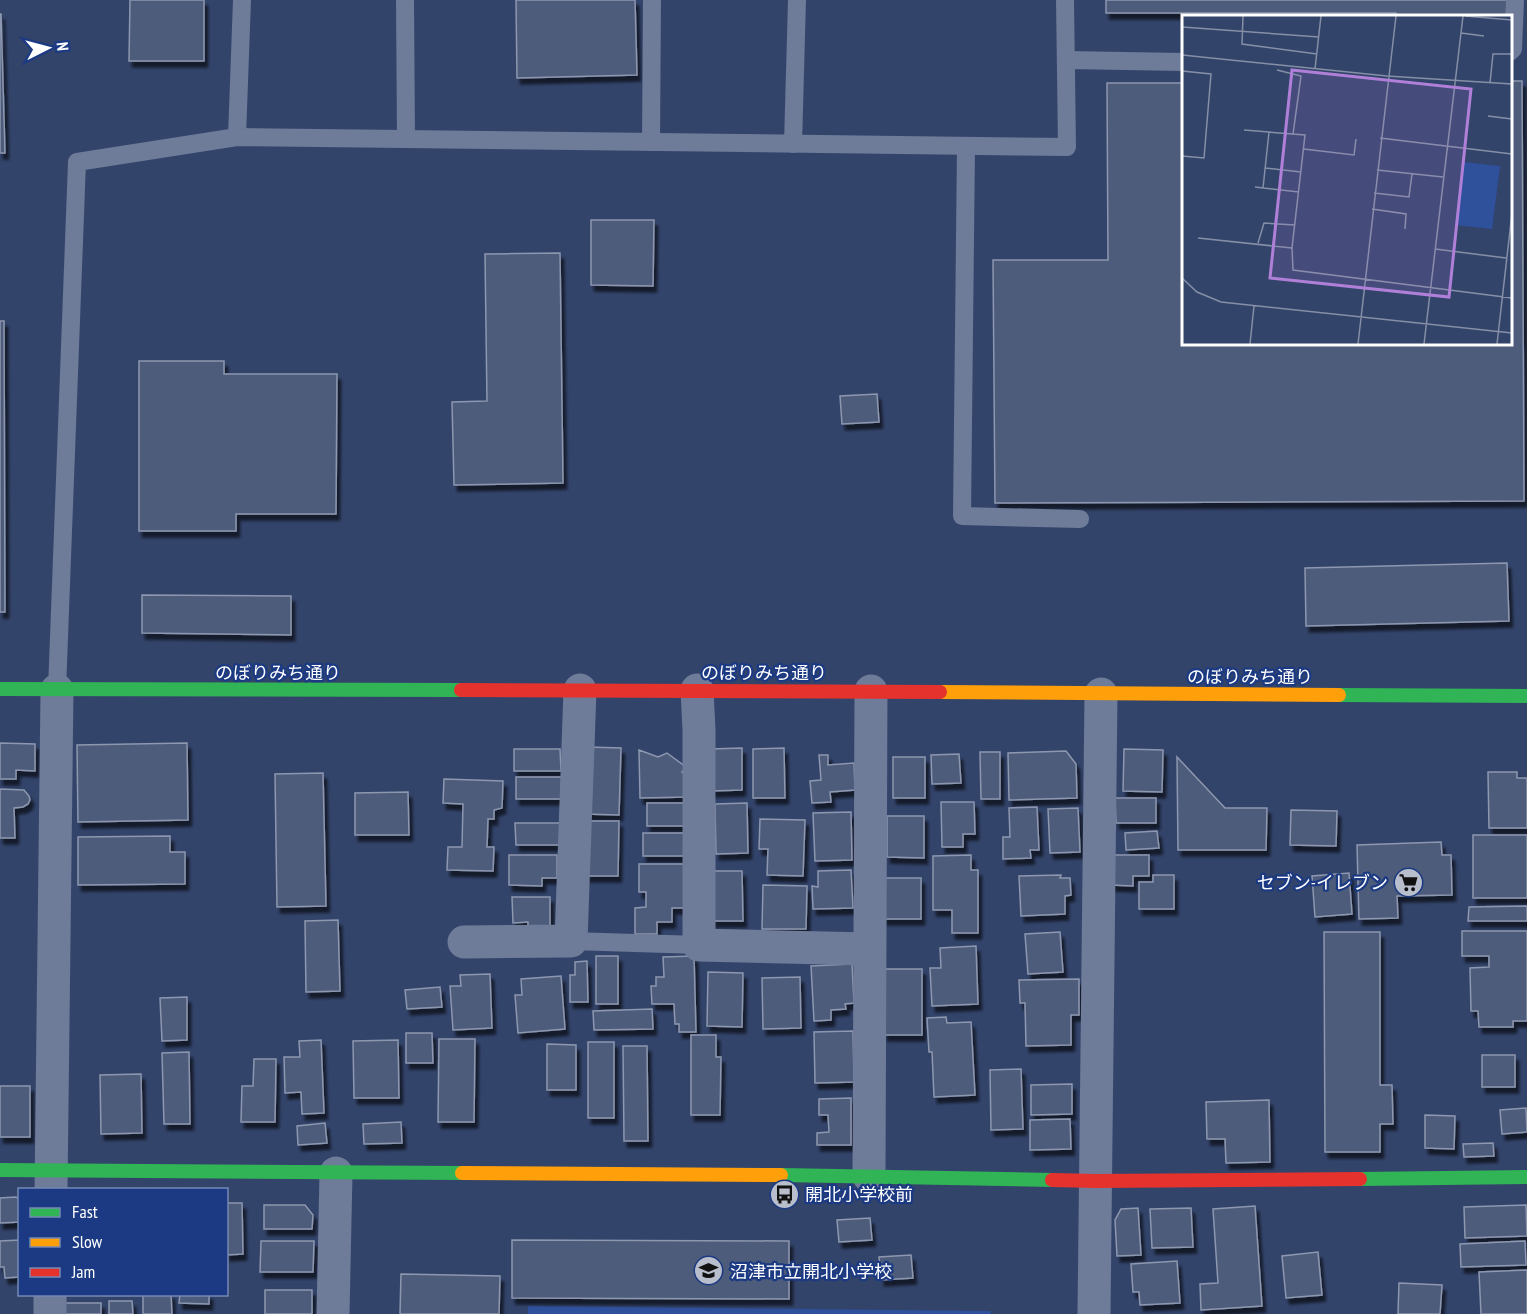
<svg xmlns="http://www.w3.org/2000/svg" width="1527" height="1314" font-family="'PT Sans Narrow','Noto Sans JP',sans-serif">
<defs>
<filter id="shadow"><feDropShadow dx="3.5" dy="6" stdDeviation="1.5" flood-color="#0009"/></filter>
</defs>
<rect width="100%" height="100%" fill="#33446b"/>
<path fill="#2f509b" d="M528 1306 991 1311V1314H528Z"/>
<g fill="#4d5b7a" stroke="#8d97af" stroke-width="1.5" filter="url(#shadow)">
<path d="M130 0H204V61H129Z"/>
<path d="M516 0H635L637 75 517 78Z"/>
<path d="M1106 0H1507V16H1396V13H1106Z"/>
<path d="M0 14H1L5 153H0Z"/>
<path d="M1510 81H1522L1524 501 995 503 993 260H1108L1107 83H1184V344H1510Z"/>
<path d="M591 220H654L653 286 591 285Z"/>
<path d="M560 253 563 483 454 485 452 402 487 401 485 254Z"/>
<path d="M0 321H4L5 612H0Z"/>
<path d="M139 361H224V374H337L336 514H236V531H139Z"/>
<path d="M877 394 879 422 842 424 840 396Z"/>
<path d="M1507 563 1509 621 1306 626 1305 568Z"/>
<path d="M142 595 291 596V635L142 633Z"/>
<path d="M0 743 35 744V771L16 770V779H0Z"/>
<path d="M187 743 188 820 78 822 77 745Z"/>
<path d="M587 747 621 748 619 815 585 814Z"/>
<path d="M742 748V790L710 791V749Z"/>
<path d="M784 748 785 798H753V749Z"/>
<path d="M514 749H560L561 771H514Z"/>
<path d="M1124 749 1163 750 1162 792 1123 791Z"/>
<path d="M639 750 658 757 667 753 686 767 682 772 687 775 688 797 640 798Z"/>
<path d="M1066 751 1076 764 1077 798 1009 800 1008 753Z"/>
<path d="M980 752H1000V799H981Z"/>
<path d="M959 754 961 783 932 784 931 755Z"/>
<path d="M819 755H828V765L854 763 855 790 830 792 831 802 812 803 810 781 821 780Z"/>
<rect x="893" y="757" width="32" height="41"/>
<path d="M1177 757 1225 808H1267L1266 850H1178Z"/>
<path d="M1488 772H1517V778H1527V828H1489Z"/>
<path d="M323 773 326 906 277 907 275 774Z"/>
<rect x="516" y="777" width="46" height="22"/>
<path d="M444 779 503 781 502 808 494 810V819H488L487 847H494L493 871 447 870 448 847H462L463 804 443 803Z"/>
<path d="M0 789 24 790 29 796 30 800 28 804 23 807 14 808 15 838H0Z"/>
<path d="M408 792 409 835H355V793Z"/>
<path d="M1115 798H1156V823H1116Z"/>
<path d="M941 802H974L975 834H963V847H942Z"/>
<rect x="647" y="803" width="41" height="23"/>
<path d="M747 803 748 853 716 854 715 804Z"/>
<path d="M1037 807 1039 850H1030L1031 858 1003 859V837H1010L1009 808Z"/>
<path d="M1078 808 1080 852 1050 853 1048 809Z"/>
<path d="M1291 810 1337 811 1336 846 1290 845Z"/>
<path d="M851 812 852 860 815 861 813 813Z"/>
<path d="M887 816H924V858L887 857Z"/>
<path d="M760 819 805 820 803 876 767 875 768 849H759Z"/>
<path d="M587 821H619L618 876H586Z"/>
<path d="M515 823H562V845H516Z"/>
<path d="M1157 831 1159 848 1126 850 1125 833Z"/>
<rect x="643" y="833" width="41" height="23"/>
<rect x="1473" y="835" width="54" height="63"/>
<path d="M170 836V852H185V884L78 885V837Z"/>
<path d="M1441 842 1442 855H1451L1452 895 1397 896 1398 918 1359 919 1357 845Z"/>
<path d="M509 855H557V878H542V886L509 885Z"/>
<path d="M971 855V870H978V933H952V910H933V856Z"/>
<path d="M1111 855H1149V876H1133V886L1111 885Z"/>
<path d="M639 864H690V908H672V922H657V934H635V908L646 907V892H639Z"/>
<path d="M851 870 853 908 813 909 812 886 818 887V871Z"/>
<path d="M711 871H742L743 921H712Z"/>
<path d="M1349 873 1352 914 1315 917 1312 876Z"/>
<path d="M1061 875 1060 878H1070L1071 895 1065 896V914L1021 916 1019 876Z"/>
<path d="M1153 875H1174V909H1139V882H1153Z"/>
<rect x="883" y="878" width="38" height="41"/>
<path d="M763 885 807 886 806 929H762Z"/>
<path d="M512 897H550V928L528 929V922L513 923Z"/>
<path d="M1527 906V921H1468L1469 907Z"/>
<path d="M338 920 340 991 306 992 305 921Z"/>
<path d="M1462 931H1527V1021H1513V1027H1479L1478 1011H1471L1470 968 1489 967V956H1462Z"/>
<path d="M1060 932 1063 972 1028 974 1025 934Z"/>
<path d="M1324 932H1380V1085H1392L1393 1124H1380V1152H1325Z"/>
<path d="M976 946 978 1004 932 1006 930 968H941L940 948Z"/>
<rect x="596" y="956" width="22" height="48"/>
<path d="M694 956 696 1032H679V1024H675L674 1004H652L651 986H656V977H664L663 957Z"/>
<path d="M587 961 588 1002H570V975H575V962Z"/>
<path d="M852 964 854 1003 845 1004 846 1009 831 1010V1020L814 1021 811 966Z"/>
<path d="M883 969H922V1035H884Z"/>
<path d="M708 972 743 973 742 1027 707 1026Z"/>
<path d="M490 974 492 1028 453 1030 450 986H461L460 975Z"/>
<path d="M561 976 565 1029 518 1033 515 995H522L521 979Z"/>
<path d="M800 977 801 1028 763 1029 762 978Z"/>
<path d="M1079 979V1015H1071V1045L1026 1046 1025 1003H1020L1019 980Z"/>
<path d="M440 987 442 1007 407 1009 405 990Z"/>
<path d="M187 997V1040L162 1041 160 998Z"/>
<path d="M652 1009 653 1029 594 1030 593 1011Z"/>
<path d="M946 1017 947 1023 971 1022 975 1095 934 1097 932 1052H929L927 1018Z"/>
<path d="M853 1031 854 1082 815 1083 814 1032Z"/>
<path d="M406 1033H432L433 1063H406Z"/>
<path d="M691 1035H716V1057H721L720 1115H691Z"/>
<path d="M439 1039H475L474 1122H438Z"/>
<path d="M321 1040 324 1113 302 1114 301 1092 285 1093 284 1057H300L299 1041Z"/>
<path d="M398 1040 399 1098H354L353 1041Z"/>
<rect x="588" y="1042" width="26" height="76"/>
<path d="M547 1044 576 1045V1090H547Z"/>
<path d="M623 1046H647L648 1141H624Z"/>
<path d="M189 1052 190 1124H164L162 1053Z"/>
<rect x="1482" y="1055" width="33" height="32"/>
<path d="M254 1059H276L275 1122H241L242 1086H253Z"/>
<path d="M1021 1069 1023 1129 991 1130 990 1070Z"/>
<path d="M141 1074 142 1133 101 1134 100 1075Z"/>
<path d="M1072 1084V1114L1031 1115V1085Z"/>
<rect x="0" y="1086" width="30" height="51"/>
<path d="M851 1098V1145H817V1133L829 1132 828 1115H819V1099Z"/>
<path d="M1269 1100 1270 1162 1226 1163 1225 1139H1207L1206 1102Z"/>
<path d="M1526 1108 1527 1132 1502 1134 1500 1110Z"/>
<path d="M1425 1115 1455 1116 1454 1149 1425 1148Z"/>
<path d="M1070 1119 1071 1149 1030 1150V1120Z"/>
<path d="M401 1122 402 1143 364 1144 363 1124Z"/>
<path d="M325 1123 327 1143 298 1145 297 1126Z"/>
<path d="M1493 1143 1494 1156 1464 1157 1463 1144Z"/>
<path d="M16 1197 20 1200V1222L0 1223V1198Z"/>
<path d="M226 1203H242L243 1254 226 1255Z"/>
<path d="M264 1205H305L313 1215 312 1229H264Z"/>
<path d="M1526 1205 1527 1236 1465 1238 1464 1207Z"/>
<path d="M1255 1206 1262 1306 1201 1310 1200 1284 1218 1283 1213 1209Z"/>
<path d="M1138 1208 1141 1255 1117 1256 1115 1220 1121 1209Z"/>
<path d="M1191 1208 1193 1247 1152 1248 1150 1209Z"/>
<path d="M870 1218 872 1240 839 1242 837 1220Z"/>
<path d="M20 1240 19 1277 5 1278 4 1267H0V1241Z"/>
<path d="M512 1240 789 1241V1299L512 1298Z"/>
<path d="M261 1241H314L313 1272H260Z"/>
<path d="M1525 1241 1526 1265 1461 1267 1460 1244Z"/>
<path d="M1318 1252 1322 1295 1286 1298 1282 1256Z"/>
<path d="M911 1255 913 1278 881 1280 879 1257Z"/>
<path d="M1177 1261 1180 1303 1140 1305 1139 1292H1133L1131 1264Z"/>
<path d="M1527 1270V1314H1481L1479 1272Z"/>
<path d="M401 1274 500 1276 499 1314H400Z"/>
<path d="M1399 1283 1442 1285 1440 1314H1398Z"/>
<rect x="265" y="1290" width="47" height="24"/>
<path d="M143 1294H171L172 1314H143Z"/>
<path d="M180 1294H209V1304L179 1303Z"/>
<path d="M109 1301H132L133 1314H109Z"/>
<rect x="65" y="1303" width="36" height="11"/>
</g>
<g fill="none" stroke-linecap="round" stroke-linejoin="round">
<g stroke="#6e7b99" stroke-width="18">
<path d="M405 0 406 139"/>
<path d="M1510 52 1513 49 1515 0"/>
<path d="M1066 60 1184 62"/>
<path d="M237 137 242 0"/>
<path d="M651 142 652 0"/>
<path d="M793 144 797 0"/>
<path d="M966 146 962 516 1080 519"/>
<path d="M57 690 77 162 237 137 1067 147 1065 0"/>
<path d="M571 941 699 945"/>
</g>
<g stroke="#6e7b99" stroke-width="33">
<path d="M697 690 699 730V945L869 949"/>
<path d="M464 942 571 941 580 690"/>
<path d="M869 1176 871 691"/>
<path d="M51 1190 57 690"/>
<path d="M50 1314V1294"/>
<path d="M333 1314 336 1173"/>
<path d="M1094 1314 1101 694"/>
</g>
<g stroke="#30b455" stroke-width="14">
<path d="M0 689 461 690"/>
<path d="M1339 695 1527 696"/>
<path d="M0 1170 462 1173"/>
<path d="M781 1175 1052 1180"/>
<path d="M1360 1179 1527 1177"/>
</g>
<g stroke="#ff9f0a" stroke-width="14">
<path d="M940 692 1339 695"/>
<path d="M462 1173 781 1175"/>
</g>
<g stroke="#e5322d" stroke-width="14">
<path d="M461 690 940 692"/>
<path d="M1052 1180 1095 1181 1360 1179"/>
</g>
</g>
<defs>
<symbol id="supermarket-disc" viewBox="-11 -11 22 22"><circle r="9.5" fill="#b8becb" stroke="#1b3a83"/><path d="M-6-5.5h2.5l.6 2H6L4.5 2H-2.5L-4.4-4H-6ZM-1.5 3.2a1.3 1.3 0 1 0 .1 0ZM3 3.2a1.3 1.3 0 1 0 .1 0Z" fill="#111"/></symbol>
<symbol id="bus-disc" viewBox="-11 -11 22 22"><circle r="9.5" fill="#b8becb" stroke="#1b3a83"/><path d="M-5-6H5V4H4V6H2V4H-2V6H-4V4H-5ZM-3.5-4V0h7V-4ZM-3.5 1.2v1.5H-2V1.2ZM2 1.2v1.5H3.5V1.2Z" fill="#111"/></symbol>
<symbol id="school-disc" viewBox="-11 -11 22 22"><circle r="9.5" fill="#b8becb" stroke="#1b3a83"/><path d="M0-5L7-2L0 1L-7-2ZM-4 1L0 2.5L4 1V4Q0 6-4 4Z" fill="#111"/></symbol>
</defs>
<g fill-rule="evenodd">
<use href="#supermarket-disc" x="1392" y="866" width="33" height="33"/>
<use href="#bus-disc" x="768" y="1178" width="33" height="33"/>
<use href="#school-disc" x="692" y="1254" width="33" height="33"/>
</g>
<g text-anchor="middle" dominant-baseline="central" stroke-width="4.5" stroke-linejoin="round" paint-order="stroke">
<g font-size="18" fill="#fff" stroke="#1b3a83">
<text x="278" y="672">のぼりみち通り</text>
<text x="764" y="672">のぼりみち通り</text>
<text x="1250" y="676">のぼりみち通り</text>
</g>
<g font-size="18" fill="#fff" stroke="#1b3a83" text-anchor="start">
<text x="1388" y="882" text-anchor="end">セブン-イレブン</text>
<text x="805" y="1194">開北小学校前</text>
<text x="730" y="1271">沼津市立開北小学校</text>
</g>
</g>
<g transform="translate(1182 15)">
<rect width="330" height="330" fill="#33446b"/>
<path d="M281 147 318 151 310 214 273 210Z" fill="#2f509b"/>
<path fill="none" stroke="#858fa6" stroke-width="1.5" d="M61 1 60 29 135 39M283 1 330 5M0 12 137 22M279 18 302 21M0 40 205 61 330 69M133 54 139 1M95 55 119 61 111 119M0 56 29 59 22 143 0 141M308 68 311 39H329M306 101 330 104M62 115 123 120 110 233 111 255 330 283M198 123 330 139M122 134 172 140 174 124M83 153 119 157M195 155 261 162M73 172 117 177M81 173 87 117M192 178 227 182 230 159M190 194 224 199 223 214M16 223 110 233M76 228 82 208 113 210M253 234 324 243M0 263 15 277 39 287 330 318M68 329 72 291M176 329 214 1M242 329 281 1M315 329 330 198"/>
<path fill="#b080d9" fill-opacity="0.15" stroke="#b080d9" stroke-width="3" d="M110 55 289 74 267 282 88 263Z"/>
<rect width="330" height="330" fill="none" stroke="#fff" stroke-width="3"/>
</g>
<rect x="18" y="1188" width="210" height="108" fill="#1b3a83" stroke="#7689b5" stroke-width="1.5"/>
<rect x="30" y="1208" width="30" height="9" fill="#30b455" stroke="#7689b5" stroke-width="1.5"/>
<text x="72" y="1218" font-size="18" fill="#ffffff">Fast</text>
<rect x="30" y="1238" width="30" height="9" fill="#ff9f0a" stroke="#7689b5" stroke-width="1.5"/>
<text x="72" y="1248" font-size="18" fill="#ffffff">Slow</text>
<rect x="30" y="1268" width="30" height="9" fill="#e5322d" stroke="#7689b5" stroke-width="1.5"/>
<text x="72" y="1278" font-size="18" fill="#ffffff">Jam</text>
<g transform="translate(48 48) rotate(84)" stroke="#1b3a83" stroke-width="4.5" paint-order="stroke">
<path d="M0-4.5L10 22L0 15L-10 22Z" fill="#ffffff"/>
<text y="-9" font-size="16" font-weight="bold" text-anchor="middle" fill="#ffffff">N</text>
</g>
</svg>
